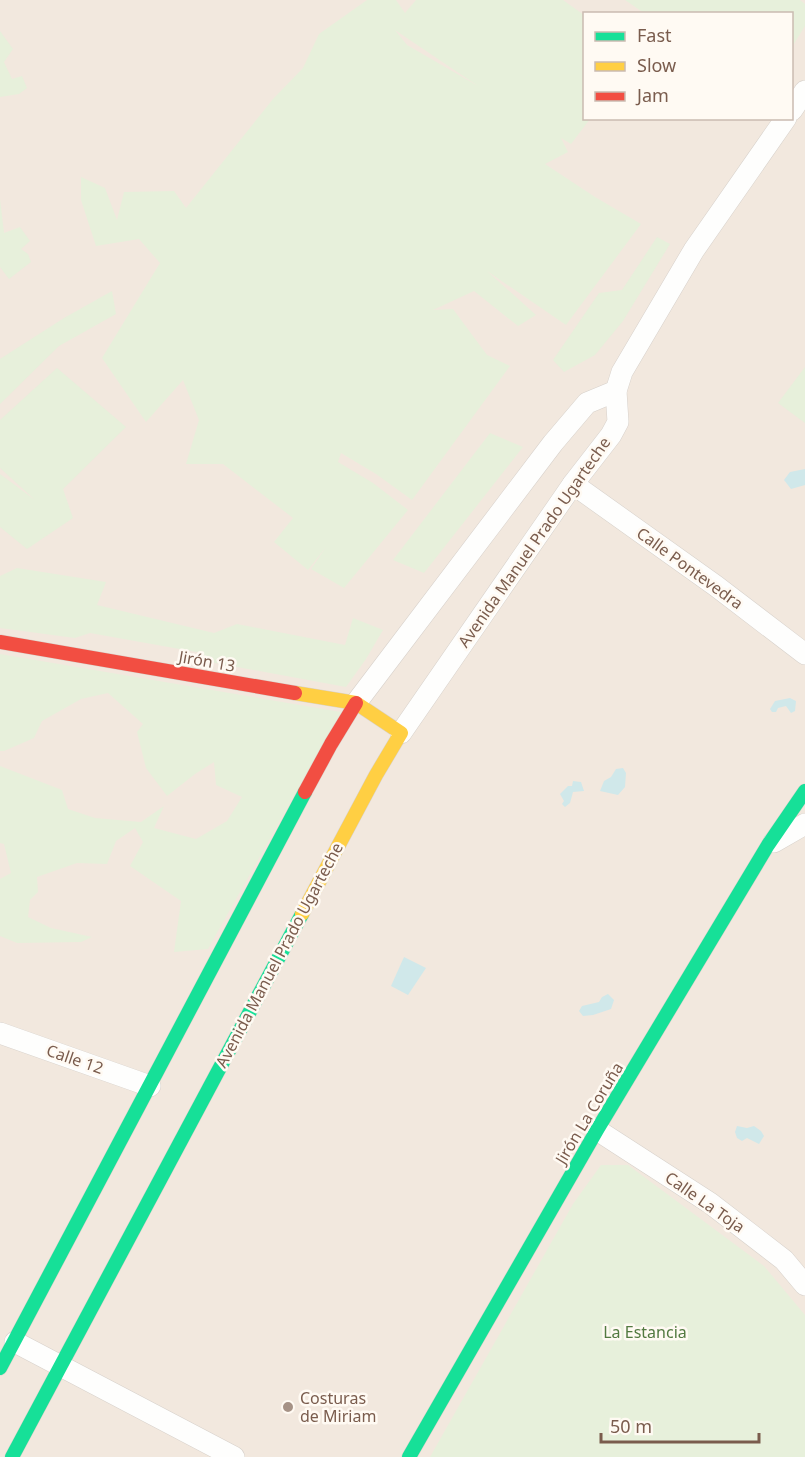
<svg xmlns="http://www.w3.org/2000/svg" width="805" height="1457" font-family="'Noto Sans',sans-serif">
<rect width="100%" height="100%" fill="#f9f5f0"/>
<path fill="#f2e8de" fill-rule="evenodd" d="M0 0H805V1457H0ZM584 14H792V118H584Z"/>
<g fill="#e7f0db" fill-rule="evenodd">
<path d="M367 0H396L405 13 416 0H563L584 15V118L590 119 571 144 561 138 568 152 545 164 595 197 641 224 566 325 487 271 536 315 518 326 474 291 433 310 453 309 487 355 510 366 412 500 376 474 341 453 338 462 373 483 408 510 344 588 311 569 326 547 308 570 274 542 293 518 223 464H186L199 420 183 380 146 422 102 358 160 263 139 239 96 246 81 200V177L105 188 117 220 124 192 174 191 186 208 273 99 303 68 319 34ZM395 30 478 86 407 45Z"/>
<path d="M625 0H800L805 4V26L792 47V14L644 13Z"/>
<path d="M0 31 13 49 4 62 12 79 22 76 27 88 19 94 0 97V109Z"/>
<path d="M0 199 4 233 20 227 30 241 21 249 28 254 31 262 9 279 0 267Z"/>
<path d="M657 237 670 244 623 321 595 355 564 372 553 360 599 293 622 290Z"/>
<path d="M112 291 116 314 59 346 0 404V359L64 318Z"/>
<path d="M805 367V423L778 403Z"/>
<path d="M57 368 126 427 63 489 73 518 27 549 0 527V474L35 500 0 468V420Z"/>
<path d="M490 433 523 447 424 573 393 560Z"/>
<path d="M17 568 106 582 97 605 214 633 237 624 345 645 353 618 383 630 366 659 346 687 210 662 202 653 90 633 75 638 0 628V576Z"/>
<path d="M0 654 341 712 208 949 174 952 181 901 130 866 143 842 135 828 116 841 107 864 77 863 37 877 38 892 30 900 28 917 51 928 92 937 81 942 17 943 0 936V879L11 873 4 844 0 843V766L62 790 68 809 95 818 141 822 164 806 154 828 196 839 227 821 242 797 216 785 214 762 195 774 167 796 146 768 137 732 143 724 108 693 81 699 42 721 34 738 4 751H0Z"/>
<path d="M601 1165H628L764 1266 805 1315V1457H430L573 1204Z"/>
</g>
<g fill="#d0e8ea">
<path d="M805 469V485L791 489 784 480 790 472Z"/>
<path d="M790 698 796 701 795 711 791 713 786 706 778 708 776 712H772L770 709 775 701Z"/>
<path d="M623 768 626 773 625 787 618 795 600 791 604 781 611 777 616 769Z"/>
<path d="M573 781 581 782 584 791 573 792 570 803 565 807 562 804 564 801 560 794 568 786H572Z"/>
<path d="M404 957 426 968 408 995 391 986Z"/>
<path d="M608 994 614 1000 611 1009 593 1015 583 1016 579 1011 582 1006 599 1002 602 997Z"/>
<path d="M737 1126 747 1128 754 1126 761 1131 764 1136 759 1144 747 1138 742 1141 737 1138 735 1132Z"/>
</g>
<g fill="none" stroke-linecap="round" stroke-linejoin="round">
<defs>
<g id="street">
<path d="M792 110 805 91"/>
<path d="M573 484 716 586 805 654"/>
<path d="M356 703 553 443 587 403 616 391"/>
<path d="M401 733 573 484 611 435 618 422 616 391 622 372 694 250 786 118"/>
<path d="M774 842 805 824"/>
<path d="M0 1033 150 1086"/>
<path d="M597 1130 710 1203 784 1260 805 1285"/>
<path d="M15 1342 234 1457"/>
</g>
<g id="fast">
<path d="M0 1368 305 792"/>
<path d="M12 1457 302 914"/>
<path d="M409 1457 597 1130 768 845 805 791"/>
</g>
<path id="slow" d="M295 693 356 703 401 733 376 775 302 914"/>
<g id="jam">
<path d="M0 642 295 693"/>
<path d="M305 792 331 744 356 703"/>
</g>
</defs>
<use href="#street" stroke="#d7d1cb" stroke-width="22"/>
<use href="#fast" stroke="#d9d2cb" stroke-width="15"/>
<use href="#slow" stroke="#d9d2cb" stroke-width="15"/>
<use href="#jam" stroke="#d9d2cb" stroke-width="15"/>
<use href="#street" stroke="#fefefd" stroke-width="21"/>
<use href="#fast" stroke="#16e098" stroke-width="14"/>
<use href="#slow" stroke="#ffcf43" stroke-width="14"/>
<use href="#jam" stroke="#f24e42" stroke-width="14"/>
</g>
<circle fill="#a69286" stroke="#fffaf3" stroke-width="2" cx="288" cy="1407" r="6"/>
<g text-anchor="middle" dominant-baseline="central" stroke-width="5" stroke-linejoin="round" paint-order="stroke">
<g font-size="16" fill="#7a5c4d" stroke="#fffaf3">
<text transform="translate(534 542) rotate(-55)">Avenida Manuel Prado Ugarteche</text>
<text transform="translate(690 568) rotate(36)">Calle Pontevedra</text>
<text transform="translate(207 661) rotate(10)">Jirón 13</text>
<text transform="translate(279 955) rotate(-62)">Avenida Manuel Prado Ugarteche</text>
<text transform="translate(75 1059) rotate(19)">Calle 12</text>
<text transform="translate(589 1113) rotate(-59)">Jirón La Coruña</text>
<text transform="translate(705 1202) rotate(35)">Calle La Toja</text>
</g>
<g font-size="16" fill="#537a41" stroke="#fffaf3">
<text x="645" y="1332">La Estancia</text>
</g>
<g font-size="16" fill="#7a5c4d" stroke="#fffaf3" text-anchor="start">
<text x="300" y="1398">Costuras<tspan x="300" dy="18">de Miriam</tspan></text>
</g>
</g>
<rect x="583" y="12" width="210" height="108" fill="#fffaf3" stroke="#cabbb1" stroke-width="1.5"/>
<rect x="595" y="32" width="30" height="9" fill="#16e098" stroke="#cabbb1" stroke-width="1.5"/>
<text x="637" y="42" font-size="18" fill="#7a5c4d">Fast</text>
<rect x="595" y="62" width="30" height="9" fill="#ffcf43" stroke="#cabbb1" stroke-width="1.5"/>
<text x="637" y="72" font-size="18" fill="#7a5c4d">Slow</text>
<rect x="595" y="92" width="30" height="9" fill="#f24e42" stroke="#cabbb1" stroke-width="1.5"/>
<text x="637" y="102" font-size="18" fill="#7a5c4d">Jam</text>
<path d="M601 1433v9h158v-9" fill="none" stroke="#7a5c4d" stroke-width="3"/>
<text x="610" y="1433" font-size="18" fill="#7a5c4d" stroke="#fffaf3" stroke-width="4.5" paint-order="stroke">50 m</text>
</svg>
